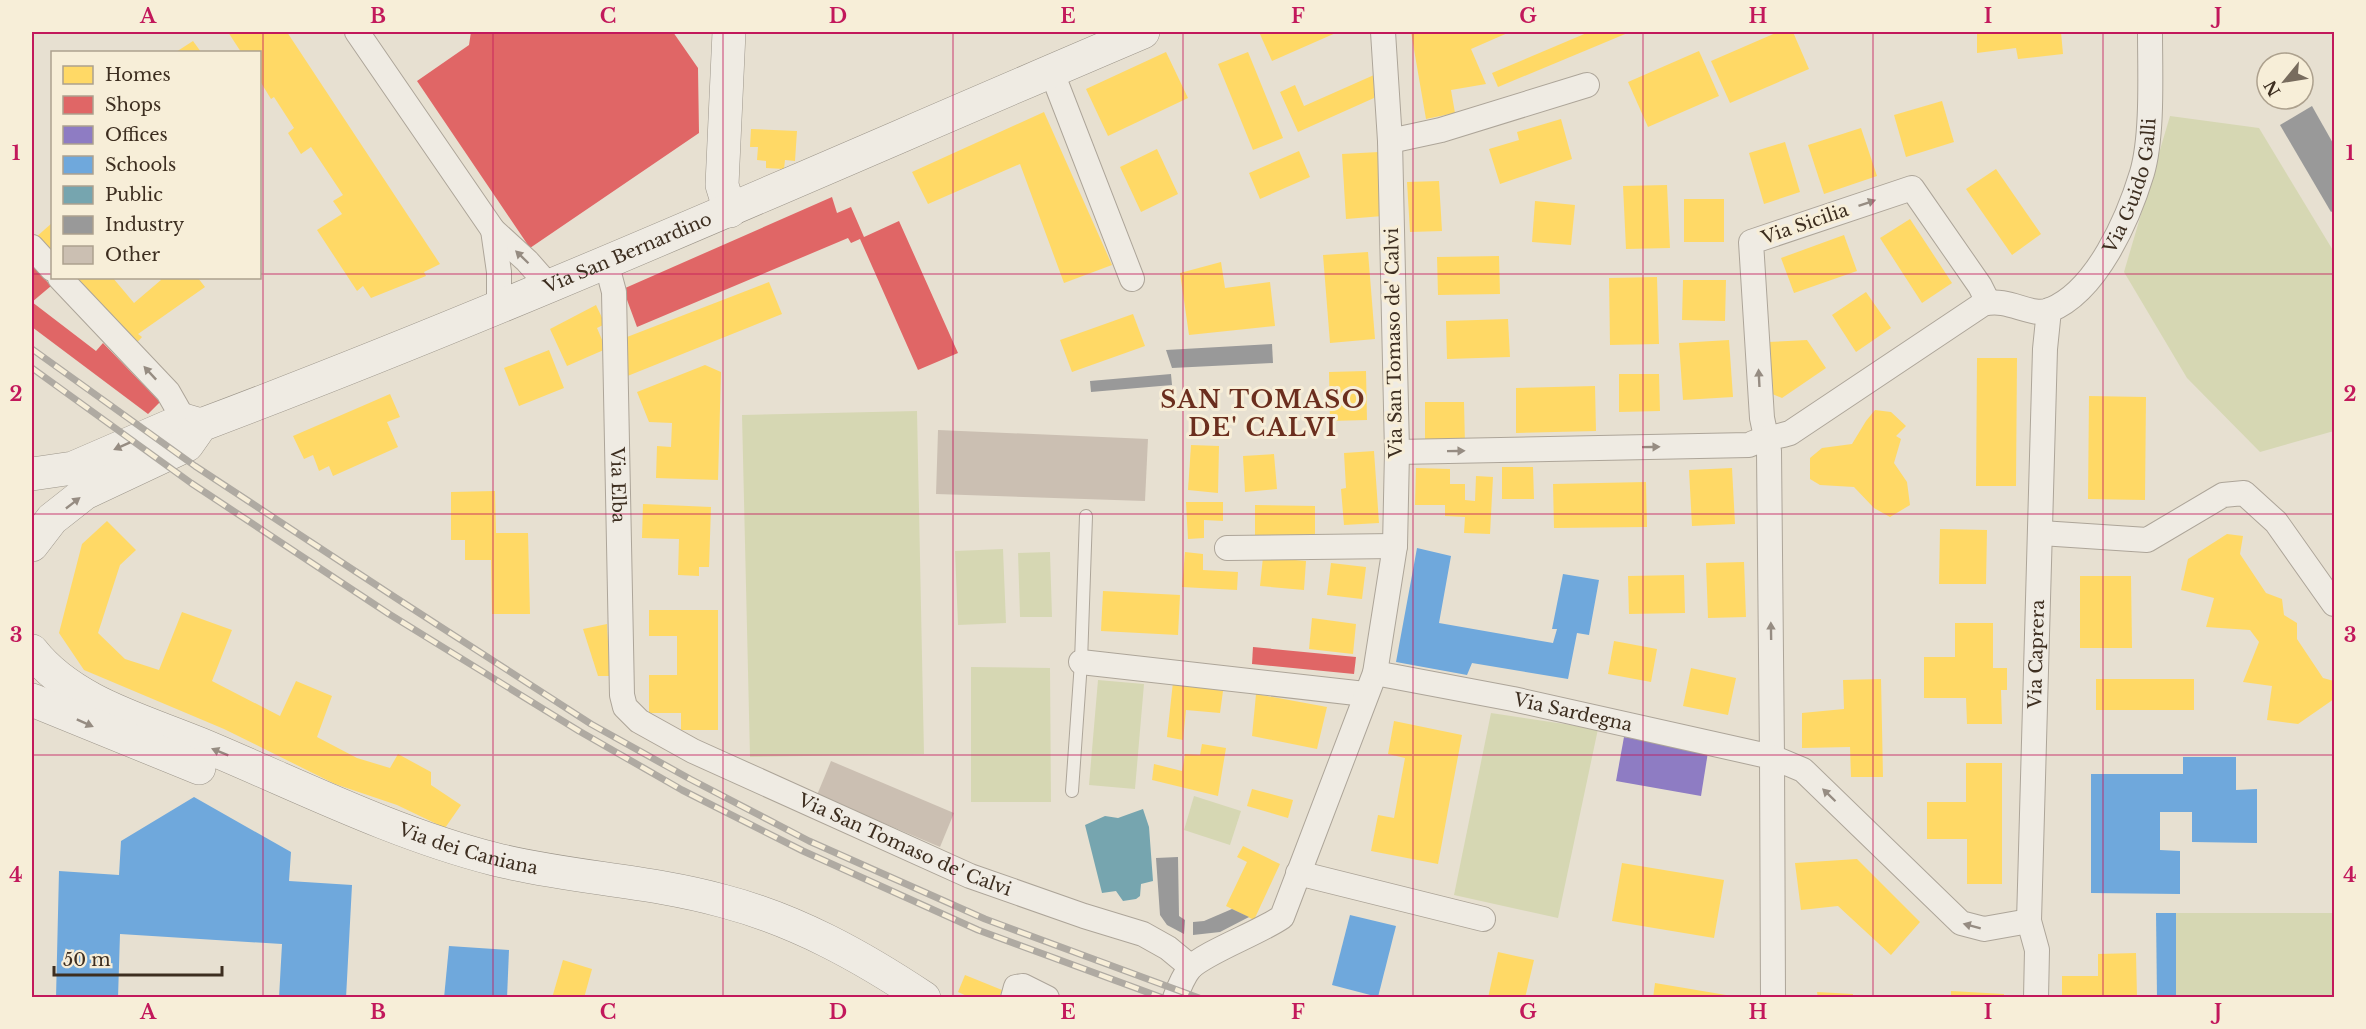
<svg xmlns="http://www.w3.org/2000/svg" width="2366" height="1029" font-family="'Libre Baskerville',serif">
<rect width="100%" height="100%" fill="#e7e0d1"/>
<g fill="#d6d7b3">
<path d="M2170 116 2259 128 2334 252V431L2260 452 2187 378 2124 272Z"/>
<path d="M917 411 924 754 750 757 742 415Z"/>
<path d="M1003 549 1006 623 958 625 955 551Z"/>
<path d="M1050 552 1052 617H1020L1018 553Z"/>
<path d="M971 667 1050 668 1051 802H971Z"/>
<path d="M1098 680 1144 684 1135 789 1089 785Z"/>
<path d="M1491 713 1598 729 1558 918 1454 895Z"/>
<path d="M1194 796 1241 811 1230 845 1184 830Z"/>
<rect x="2176" y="913" width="158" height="84"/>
</g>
<g fill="#ffd966">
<path d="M228 32H287L440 264 424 272 426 276 371 298 363 286 357 291 317 230 342 214 333 201 343 195 311 147 301 154 288 133 294 128 274 97 271 99 260 81V52H241Z"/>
<path d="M1259 32H1338L1272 61Z"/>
<path d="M1411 32H1510L1471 49 1486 84 1451 90 1455 113 1426 119Z"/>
<path d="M1589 32H1630L1498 87 1492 73Z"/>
<path d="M1778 32H1793L1809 69 1730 103 1711 61Z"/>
<path d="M1977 32H2061L2063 54 2018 59 2016 48 1977 53Z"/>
<path d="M193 41 201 52H176Z"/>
<path d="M1699 51 1719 96 1648 127 1628 82Z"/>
<path d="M1166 52 1188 98 1108 136 1086 89Z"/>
<path d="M1248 52 1283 138 1253 150 1218 64Z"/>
<path d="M1374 75V98L1298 132 1280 92 1295 85 1304 106Z"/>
<path d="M1942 101 1954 142 1906 157 1894 115Z"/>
<path d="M1044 112 1112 265 1064 283 1020 164 928 204 912 172Z"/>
<path d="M1561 119 1572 159 1500 184 1489 149 1519 140 1517 132Z"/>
<path d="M1861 128 1877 176 1824 194 1808 145Z"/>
<path d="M751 129 797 131 795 161 785 160 784 169 766 168V161L757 160 758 147H750Z"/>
<path d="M1785 142 1800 192 1764 204 1749 153Z"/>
<path d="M1157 149 1178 194 1141 212 1120 167Z"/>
<path d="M1299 151 1310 177 1260 199 1249 173Z"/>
<path d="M1379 152 1383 216 1346 219 1342 154Z"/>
<path d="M1996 169 2041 234 2012 255 1966 189Z"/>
<path d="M1439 181 1442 231 1410 232 1407 182Z"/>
<path d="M1667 185 1670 248 1626 249 1623 186Z"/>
<rect x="1684" y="199" width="40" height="43"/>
<path d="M1535 201 1575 205 1571 245 1532 242Z"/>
<path d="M1910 219 1952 283 1922 303 1880 238Z"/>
<path d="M52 223V258L35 238Z"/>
<path d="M1844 235 1857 271 1794 293 1781 258Z"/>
<path d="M1368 252 1375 339 1330 343 1323 255Z"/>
<path d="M1499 256 1500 294 1438 295 1437 257Z"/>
<path d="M1221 262 1225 288 1270 282 1275 326 1189 335 1180 273Z"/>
<path d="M1657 277 1659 344 1610 345 1609 278Z"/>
<path d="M71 278H113L134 303 161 280 159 278H198L205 287 138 334 142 337 133 347Z"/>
<path d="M1683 280H1726L1725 321 1682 320Z"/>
<path d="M769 282 782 314 625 377 627 337Z"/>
<path d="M1866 292 1891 328 1856 352 1832 315Z"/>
<path d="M596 305 605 324 597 328 606 349 567 366 550 329Z"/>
<path d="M1133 314 1145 346 1072 372 1060 340Z"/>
<path d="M1508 319 1510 357 1447 359 1446 321Z"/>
<path d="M1729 340 1733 397 1683 400 1679 343Z"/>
<path d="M1807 340 1826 368 1782 398 1770 393 1768 342Z"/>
<path d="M549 350 564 388 519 406 504 368Z"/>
<path d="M1977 358H2017L2016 486H1976Z"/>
<path d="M705 365 721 372 718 480 656 478 657 446 671 447 672 423 649 422 637 392Z"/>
<path d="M1366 371 1367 420 1330 421 1329 372Z"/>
<path d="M1619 374H1659L1660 411 1619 412Z"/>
<path d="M1595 386 1596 431 1516 433V388Z"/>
<path d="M390 394 400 417 387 422 398 447 333 476 329 466 319 471 313 455 304 459 293 436Z"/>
<path d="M2089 396 2146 397 2145 500 2088 499Z"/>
<path d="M1425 402H1464L1465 445H1425Z"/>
<path d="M1875 410 1891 412 1906 426 1896 436 1901 439 1894 463 1907 482 1910 505 1890 517 1874 508 1854 487 1820 485 1810 479V458L1822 448 1852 444 1866 421Z"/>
<path d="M1191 445 1219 446 1218 493 1188 490Z"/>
<path d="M1374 451 1379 523 1344 525 1341 489 1346 488 1344 453Z"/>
<path d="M1274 454 1277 489 1245 492 1243 456Z"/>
<path d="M1502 467H1533L1534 499H1502Z"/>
<path d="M1416 468 1450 469V484H1465V500L1475 501 1476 476 1493 477 1490 534 1464 533 1465 517 1445 516V505H1415Z"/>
<path d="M1732 468 1735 524 1692 526 1689 470Z"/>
<path d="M1646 482 1647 527 1554 528 1553 484Z"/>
<path d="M495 491 496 533H528L530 614H492L491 560H465V540H451V492Z"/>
<path d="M1186 502H1223V521L1204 520V538L1188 539Z"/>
<path d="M643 504 711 507 709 567H699V576L678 575 679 539 642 538Z"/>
<path d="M1255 505 1315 506V536H1255Z"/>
<path d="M107 521 136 550 120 565 98 633 125 659 159 670 182 612 232 630 212 681 280 716 296 681 332 696 317 737 357 758 390 768 398 754 431 772V785L461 805 445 828 397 805 335 784 224 729 84 670 59 633 82 544Z"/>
<path d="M1940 529 1987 530 1986 584H1939Z"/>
<path d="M2227 534 2243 536 2240 554 2266 593 2282 599 2284 615 2297 623V639L2323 678 2334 681V699L2298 724 2267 720 2272 686 2243 682 2259 642 2250 630 2206 627 2214 598 2181 590 2188 559Z"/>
<path d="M1185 552 1203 554V570L1238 572 1237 590 1182 587Z"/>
<path d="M1263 557 1306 561 1304 590 1260 586Z"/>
<path d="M1744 562 1746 617 1708 618 1706 563Z"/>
<path d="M1331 563 1366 567 1362 599 1327 595Z"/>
<path d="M1684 575 1685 613 1629 614 1628 576Z"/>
<path d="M2080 576H2131L2132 648H2080Z"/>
<path d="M1103 591 1180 595 1178 635 1101 631Z"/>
<path d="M649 610H718V730H681V713H649V675H677V636H649Z"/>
<path d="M1312 618 1356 624 1353 654 1309 649Z"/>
<path d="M1955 623H1993V668H2007V690H2001L2002 724H1967L1966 698H1924V657H1955Z"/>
<path d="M607 624 610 676H598L583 629Z"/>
<path d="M1614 641 1657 649 1651 682 1608 674Z"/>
<path d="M1691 668 1736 678 1728 715 1683 706Z"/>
<path d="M1881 679 1883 777H1851L1850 747 1802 748V713L1844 709 1843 680Z"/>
<rect x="2096" y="679" width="98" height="31"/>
<path d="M1173 682 1223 691 1220 713 1186 710 1183 740 1167 737Z"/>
<path d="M1256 694 1327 707 1317 749 1252 736Z"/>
<path d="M1394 721 1462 735 1438 864 1371 851 1378 815 1394 818 1405 758 1388 754Z"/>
<path d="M1202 744 1226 748 1218 796 1152 780 1154 764 1182 771 1185 754 1200 755Z"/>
<path d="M1966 763H2002V884H1967V839H1927V802H1966Z"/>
<path d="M1252 789 1293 800 1288 818 1247 806Z"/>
<path d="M1243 846 1280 864 1254 920 1226 906 1247 862 1237 857Z"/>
<path d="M1857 859 1920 922 1891 955 1838 906 1801 910 1795 863Z"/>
<path d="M1622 863 1724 880 1714 938 1612 921Z"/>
<path d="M1498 952 1534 960 1525 998H1488Z"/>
<path d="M2136 953 2137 998H2062V976H2098V954Z"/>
<path d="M563 960 592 969 584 998H552Z"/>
<path d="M965 975 1002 990 999 998H971L958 992Z"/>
<path d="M1655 983 1732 996V998H1653Z"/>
<path d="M1951 991 2004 994V998H1951Z"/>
<path d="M1817 992 1853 994V998H1818Z"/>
</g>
<g fill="#e06666">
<path d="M471 32H673L698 68 699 133 530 248 417 81 469 45Z"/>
<path d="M832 197 837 213 851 207 864 237 899 221 958 353 918 370 860 239 851 243 848 238 637 327 623 289Z"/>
<path d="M32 265 51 286 32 302Z"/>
<path d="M32 302 96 351 103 343 160 402 148 414 32 327Z"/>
<path d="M1253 647 1356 657 1354 674 1252 664Z"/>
</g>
<path fill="#8e7cc3" d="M1624 737 1708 752 1701 796 1616 781Z"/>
<g fill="#6fa8dc">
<path d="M1417 548 1451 556 1439 623 1553 643 1557 629H1552L1563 574 1599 580 1589 635 1577 633 1568 679 1472 663 1467 675 1396 662Z"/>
<path d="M2183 757H2236V790L2257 789V843L2192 842V812H2160V850L2180 851V894L2091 893V774H2183Z"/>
<path d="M194 797 291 852 289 881 352 885 346 998H279L282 944 120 934 118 998H56L59 871 119 875 121 841Z"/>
<path d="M2156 913H2176V998H2157Z"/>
<path d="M1350 915 1396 926 1378 997 1332 985Z"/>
<path d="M449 946 509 950 507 998H444Z"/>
</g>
<path fill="#76a5af" d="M1143 809 1149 827 1153 881 1141 884 1140 896 1136 899 1123 901 1116 891 1102 893 1085 825 1105 816 1118 818Z"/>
<g fill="#999">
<path d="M2312 106 2334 145V210L2331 212 2280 125Z"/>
<path d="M1272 344 1273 363 1172 368 1166 350Z"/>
<path d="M1171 374 1172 385 1091 392 1090 381Z"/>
<path d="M1178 857 1179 916 1185 920 1184 934 1167 925 1160 915 1156 858Z"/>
<path d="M1232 909 1249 917 1220 932 1193 935V922L1204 921Z"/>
</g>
<g fill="#cbbfb2">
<path d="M938 430 1148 439 1145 501 936 494Z"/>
<path d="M831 761 954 813 940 847 817 795Z"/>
</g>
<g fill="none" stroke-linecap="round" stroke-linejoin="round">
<defs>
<path id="lane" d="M1072 791 1081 662 1086 516"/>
<g id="street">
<path d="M357 32 493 230 527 261 549 286"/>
<path d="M1051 70 1132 279"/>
<path d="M1390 141 1441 130 1587 85"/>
<path d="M493 230 499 272V307"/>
<path d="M32 247 52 269"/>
<path id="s1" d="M606 262 614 292 622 695 625 707 639 721 693 751 970 876 1084 916 1143 934 1168 948 1191 967"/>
<path d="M60 278 168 392 184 420"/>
<path d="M1988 302 1980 286 1912 188 1751 242 1762 418 1769 451 1772 757 1803 770 1961 923 1984 929 2029 921"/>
<path id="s2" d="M1397 452 1749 445C1764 437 1774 438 1790 433L1983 304C2010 297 2030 318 2050 310 2097 291 2128 219 2142 173 2153 135 2150 72 2150 32"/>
<path d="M2041 533 2147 540 2223 495 2244 493 2276 522 2334 604"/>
<path d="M1227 548 1395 546"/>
<path d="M1081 662 1365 694"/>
<path id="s3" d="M1375 673 1513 699 1772 757 1773 998"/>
<path d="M1298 873 1483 919"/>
<path d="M1013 998 1016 987 1023 986 1047 998"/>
<path d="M1175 998C1179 987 1183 977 1190 968 1206 952 1259 933 1282 917L1375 673 1395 546 1397 452 1390 141 1383 32"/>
<path id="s4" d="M2036 998 2037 950 2029 921 2045 349 2049 310"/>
</g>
<g id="secondary">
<path d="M729 32 722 185 730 211"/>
<path d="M32 474 73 468 184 420 201 425"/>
<path id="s5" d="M32 545 52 519 85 493 187 445 201 425C520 305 830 165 1143 32"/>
<path id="s6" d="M32 651C72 702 142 720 200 744 296 784 392 833 494 859 569 878 648 880 723 901 796 920 861 956 924 998"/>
<path d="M32 700 199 768"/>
</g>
</defs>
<use href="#lane" stroke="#ada599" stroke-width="14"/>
<use href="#street" stroke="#ada599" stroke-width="26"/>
<use href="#secondary" stroke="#9c958a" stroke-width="34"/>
<use href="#lane" stroke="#efebe3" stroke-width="12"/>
<use href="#street" stroke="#efebe3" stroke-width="24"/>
<use href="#secondary" stroke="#efebe3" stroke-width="33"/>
<defs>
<g id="rail">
<path d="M32 349 195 466 396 598 591 724 690 779 809 841 985 919 1199 998"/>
<path d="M32 368 191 483 389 614 579 731 682 790 803 851 978 930 1163 998"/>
</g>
</defs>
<use href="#rail" stroke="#afaaa2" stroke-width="7"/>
<use href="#rail" stroke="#f7eed8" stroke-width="4.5" stroke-dasharray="14" stroke-linecap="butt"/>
</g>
<defs><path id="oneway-solid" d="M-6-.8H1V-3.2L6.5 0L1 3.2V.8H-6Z" transform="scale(1.5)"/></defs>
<g fill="#968c82">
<use href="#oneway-solid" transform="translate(1867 203) rotate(-19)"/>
<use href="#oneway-solid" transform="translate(522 257) rotate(-136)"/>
<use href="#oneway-solid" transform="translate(150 373) rotate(-133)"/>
<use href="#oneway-solid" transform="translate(1759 378) rotate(-93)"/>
<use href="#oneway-solid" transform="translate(122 446) rotate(156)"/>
<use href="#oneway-solid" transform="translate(1651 447) rotate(-1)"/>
<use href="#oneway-solid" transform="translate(1456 451) rotate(-1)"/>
<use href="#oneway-solid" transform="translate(73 503) rotate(-38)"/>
<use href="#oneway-solid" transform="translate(1771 631) rotate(-91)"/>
<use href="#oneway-solid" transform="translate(85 723) rotate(24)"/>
<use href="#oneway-solid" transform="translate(220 752) rotate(-158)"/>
<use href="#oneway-solid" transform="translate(1829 795) rotate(-136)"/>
<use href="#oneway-solid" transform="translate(1972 926) rotate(-165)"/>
</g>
<path fill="none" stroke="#c2185b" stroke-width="1.5" stroke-opacity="0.55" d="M263 32V998M493 32V998M723 32V998M953 32V998M1183 32V998M1413 32V998M1643 32V998M1873 32V998M2103 32V998M32 274H52M260 274H2334M32 514H2334M32 755H2334"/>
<g text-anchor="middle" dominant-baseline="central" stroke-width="6" stroke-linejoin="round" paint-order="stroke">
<g font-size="18" fill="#3d2e20" stroke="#f7eed8">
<text stroke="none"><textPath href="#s2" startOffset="850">Via Guido Galli</textPath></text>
<text transform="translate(1805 224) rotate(-19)">Via Sicilia</text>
<text stroke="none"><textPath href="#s5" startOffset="672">Via San Bernardino</textPath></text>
<text transform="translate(1394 343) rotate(-91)">Via San Tomaso de' Calvi</text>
<text stroke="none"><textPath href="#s1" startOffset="224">Via Elba</textPath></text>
<text stroke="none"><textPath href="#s4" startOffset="345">Via Caprera</textPath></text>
<text stroke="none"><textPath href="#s3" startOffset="202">Via Sardegna</textPath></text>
<text stroke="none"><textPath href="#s1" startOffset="760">Via San Tomaso de' Calvi</textPath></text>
<text stroke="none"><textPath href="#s6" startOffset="483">Via dei Caniana</textPath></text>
</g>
<g font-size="24" font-weight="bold" letter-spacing="1.5" fill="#6b2e1e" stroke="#f7eed8">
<text x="1263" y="399">SAN TOMASO<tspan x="1263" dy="28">DE' CALVI</tspan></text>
</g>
</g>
<rect width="2366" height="1029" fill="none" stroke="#f7eed8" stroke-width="66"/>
<rect x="51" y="51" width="210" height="228" fill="#f7eed8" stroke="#ada18e" stroke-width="1.5"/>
<rect x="63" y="66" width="30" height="18" fill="#ffd966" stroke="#ada18e" stroke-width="1.5"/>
<text x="105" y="81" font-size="18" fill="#3d2e20">Homes</text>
<rect x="63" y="96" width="30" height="18" fill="#e06666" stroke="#ada18e" stroke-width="1.5"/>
<text x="105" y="111" font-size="18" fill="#3d2e20">Shops</text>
<rect x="63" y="126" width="30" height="18" fill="#8e7cc3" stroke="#ada18e" stroke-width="1.5"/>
<text x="105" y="141" font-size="18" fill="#3d2e20">Offices</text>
<rect x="63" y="156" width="30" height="18" fill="#6fa8dc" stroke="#ada18e" stroke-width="1.5"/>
<text x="105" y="171" font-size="18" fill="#3d2e20">Schools</text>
<rect x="63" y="186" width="30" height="18" fill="#76a5af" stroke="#ada18e" stroke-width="1.5"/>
<text x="105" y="201" font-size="18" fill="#3d2e20">Public</text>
<rect x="63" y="216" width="30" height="18" fill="#999999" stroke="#ada18e" stroke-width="1.5"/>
<text x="105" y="231" font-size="18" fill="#3d2e20">Industry</text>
<rect x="63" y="246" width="30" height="18" fill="#cbbfb2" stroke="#ada18e" stroke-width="1.5"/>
<text x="105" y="261" font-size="18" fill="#3d2e20">Other</text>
<g transform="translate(2285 81) rotate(240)"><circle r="28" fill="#f7eed8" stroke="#ada18e" stroke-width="1.5"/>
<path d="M0-4.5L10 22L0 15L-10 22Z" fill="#786c5e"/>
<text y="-9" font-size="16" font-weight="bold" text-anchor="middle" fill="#3d2e20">N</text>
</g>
<path d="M54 966v9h168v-9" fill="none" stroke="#3d2e20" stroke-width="3"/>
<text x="63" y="966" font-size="18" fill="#3d2e20" stroke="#f7eed8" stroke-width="4.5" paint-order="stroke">50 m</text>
<rect x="33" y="33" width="2300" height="963" fill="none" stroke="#c2185b" stroke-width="2"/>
<g font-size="20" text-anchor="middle" font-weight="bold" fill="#c2185b">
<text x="148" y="23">A</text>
<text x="378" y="23">B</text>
<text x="608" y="23">C</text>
<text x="838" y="23">D</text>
<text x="1068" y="23">E</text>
<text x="1298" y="23">F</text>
<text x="1528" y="23">G</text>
<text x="1758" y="23">H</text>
<text x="1988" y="23">I</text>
<text x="2218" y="23">J</text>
<text x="16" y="160">1</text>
<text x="2350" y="160">1</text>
<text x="16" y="401">2</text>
<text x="2350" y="401">2</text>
<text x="16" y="642">3</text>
<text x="2350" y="642">3</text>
<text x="16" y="882">4</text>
<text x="2350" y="882">4</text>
<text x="148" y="1019">A</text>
<text x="378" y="1019">B</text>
<text x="608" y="1019">C</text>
<text x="838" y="1019">D</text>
<text x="1068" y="1019">E</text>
<text x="1298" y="1019">F</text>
<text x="1528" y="1019">G</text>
<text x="1758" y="1019">H</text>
<text x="1988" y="1019">I</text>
<text x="2218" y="1019">J</text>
</g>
</svg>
